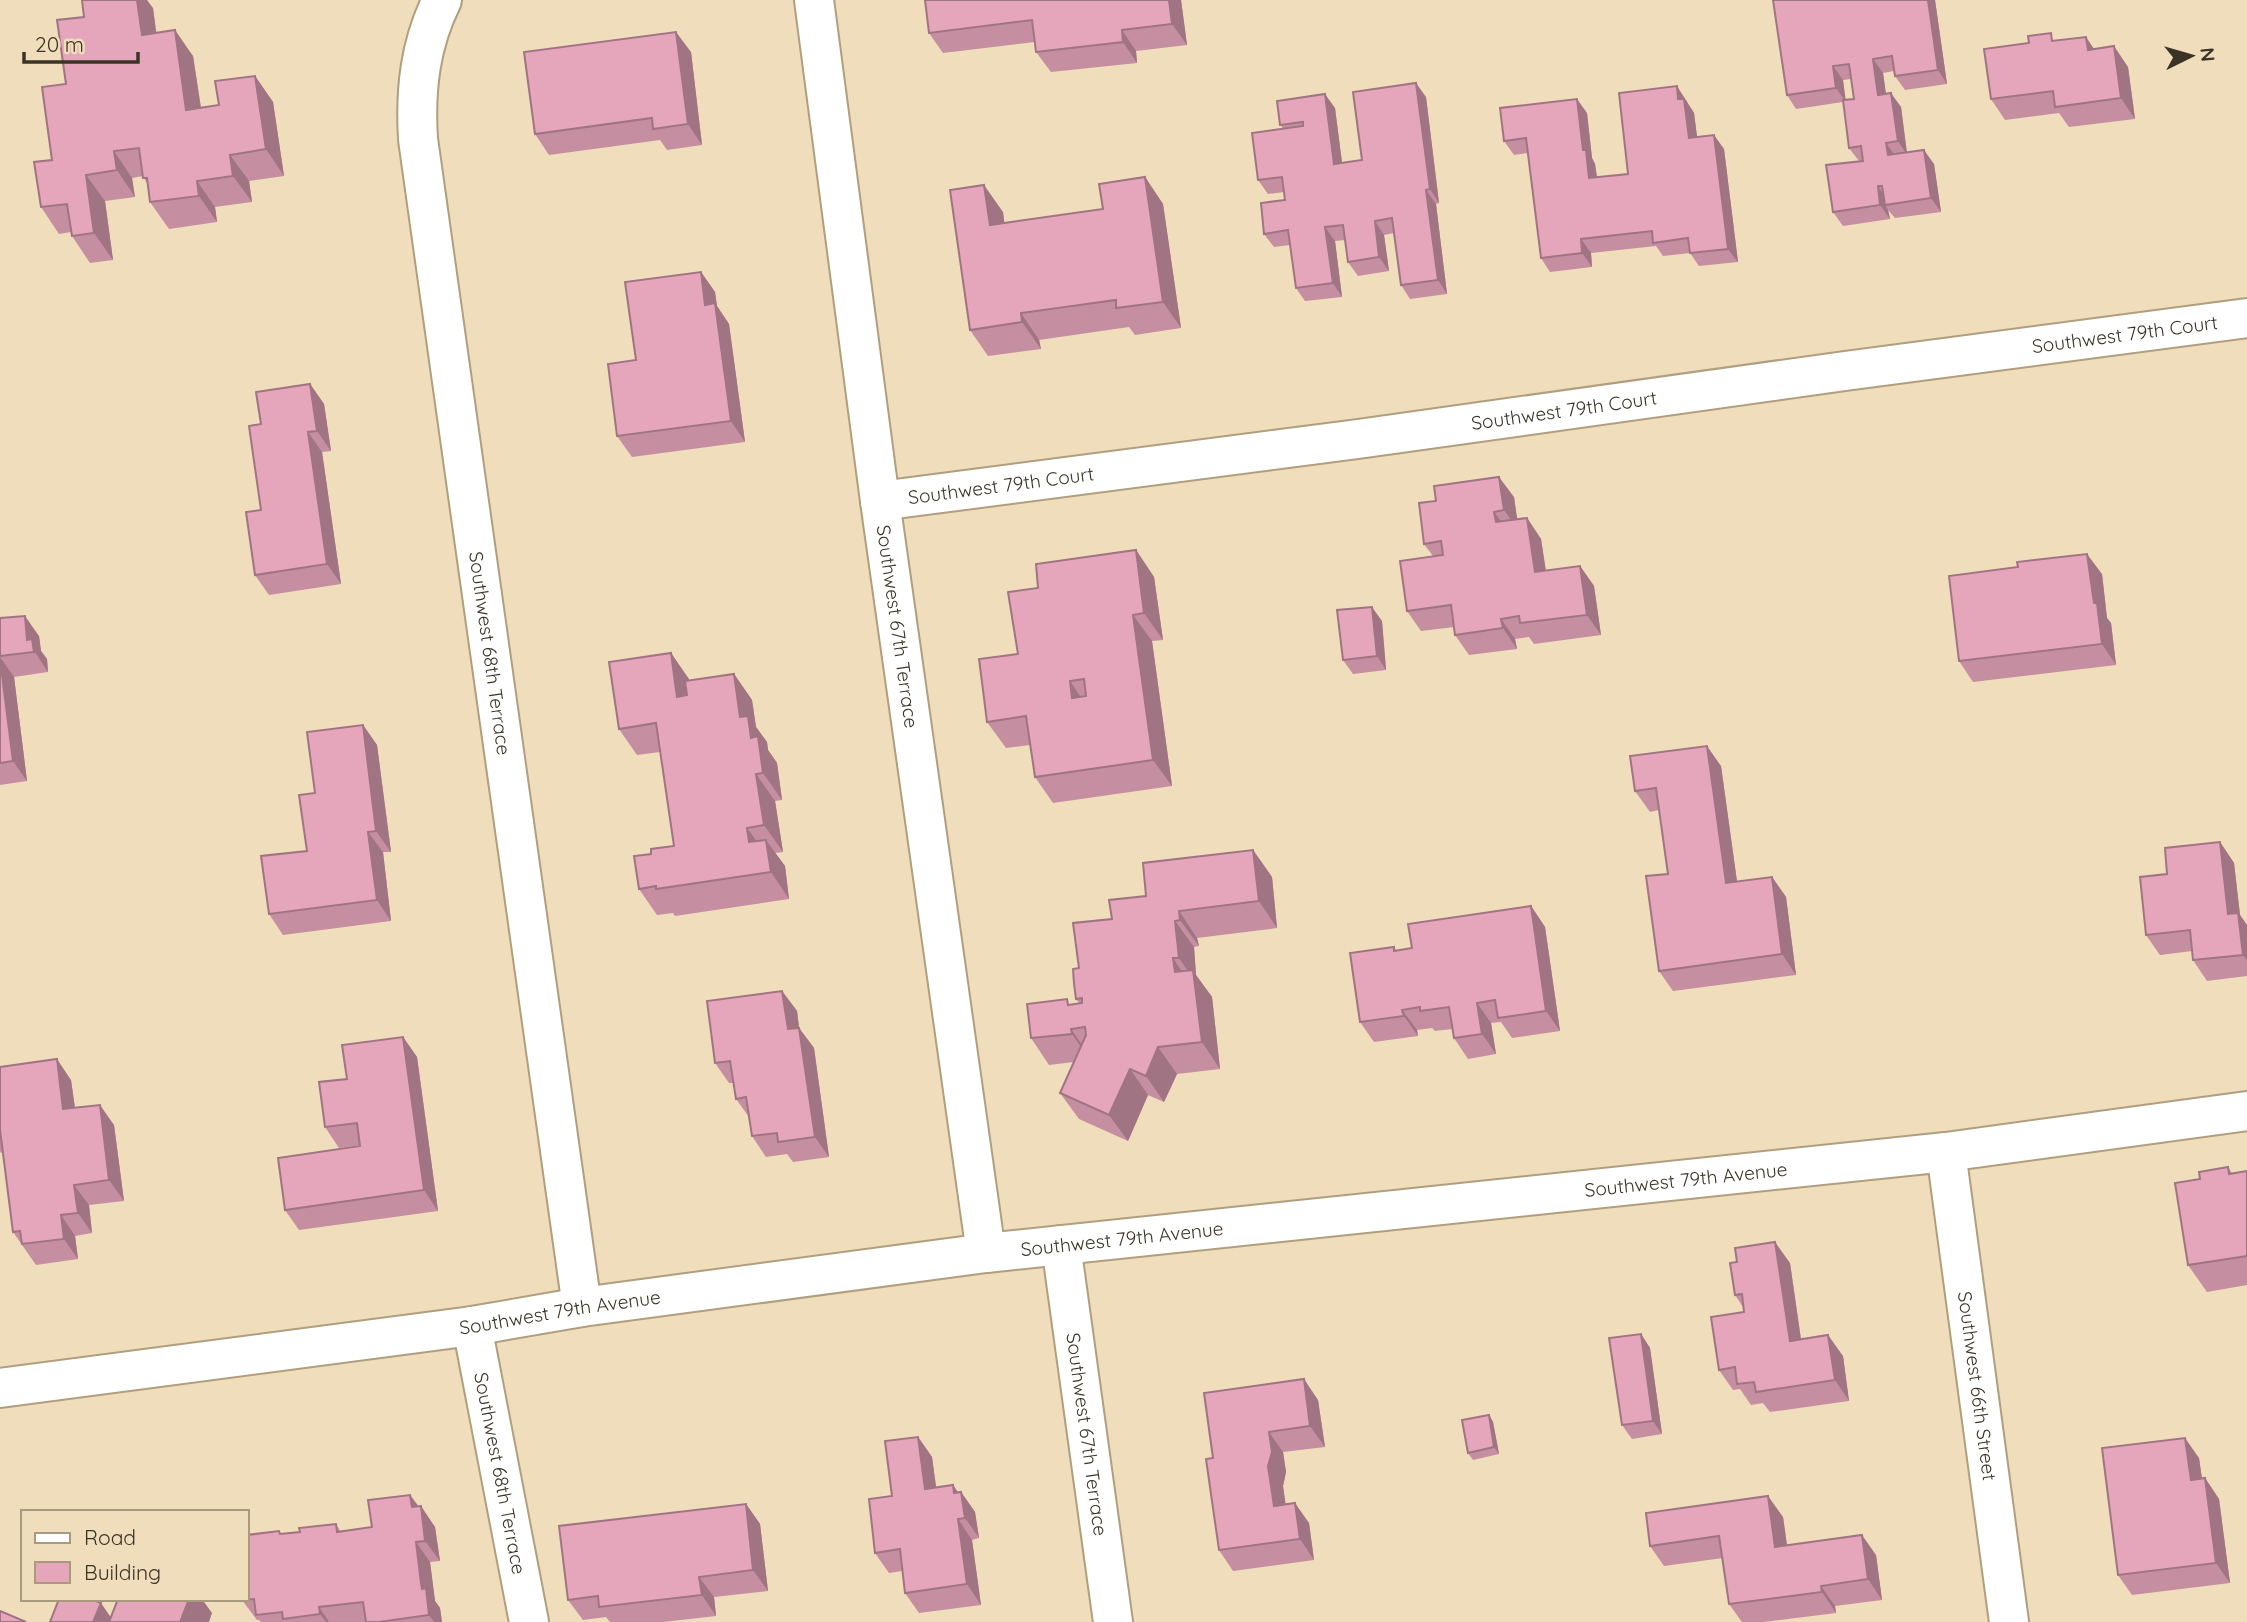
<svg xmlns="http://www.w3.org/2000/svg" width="2247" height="1622" font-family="Quicksand,sans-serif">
<rect width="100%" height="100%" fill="#f0ddbb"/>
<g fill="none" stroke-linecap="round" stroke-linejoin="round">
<defs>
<g id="minor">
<path id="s1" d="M442 0C420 44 415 90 418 139L582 1307"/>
<path id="s2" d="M814 0 880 501 986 1253"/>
<path id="s3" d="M880 501 1358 439 1845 371 2247 318"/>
<path id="s4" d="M1946 1152 2009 1622"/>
<path id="s5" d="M1061 1245 1113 1622"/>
<path id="s6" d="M472 1326 529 1622"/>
<path id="s7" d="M0 1388 472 1326 582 1307 986 1253 1946 1152 2247 1111"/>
</g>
</defs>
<use href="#minor" stroke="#b09e7e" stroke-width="42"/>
<use href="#minor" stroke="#fff" stroke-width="38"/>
</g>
<g fill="#c58ea1" fill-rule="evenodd">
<path d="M1181 0 1187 45 1136 51 1137 63 1051 72 1036 52 1035 42 943 53 929 33Z"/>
<path d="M1935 0 1947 84 1905 90 1895 76 1894 71 1883 73 1886 94 1901 107 1907 152 1934 164 1941 212 1895 218 1888 210 1890 219 1843 226 1833 212 1859 161 1849 148 1843 102 1796 109 1787 95ZM1851 79 1854 99 1845 100 1843 80Z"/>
<path d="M153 8 156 32 193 56 201 107 219 105 255 76 273 102 284 176 249 181 252 202 215 207 217 222 169 229 150 202 148 185 143 176 132 178 135 197 105 201 113 260 90 263 72 236 71 232 59 234 41 207 52 160 66 84Z"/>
<path d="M2056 41 2094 49 2128 67 2135 119 2069 127 2059 113 2005 120 1991 99Z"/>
<path d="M691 52 702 145 667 150 660 140 549 155 535 134Z"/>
<path d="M1426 97 1439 203 1436 204 1447 294 1410 299 1401 285 1394 233 1384 235 1389 271 1358 276 1348 262 1345 240 1335 241 1342 297 1305 301 1296 288 1290 245 1274 247 1264 234 1285 200 1284 192 1268 194 1258 180 1283 128 1280 125 1335 108 1342 163 1362 160Z"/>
<path d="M1687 100V102L1694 113 1697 137 1724 149 1738 262 1699 266 1690 253 1663 256 1656 246 1591 253 1592 267 1550 272 1541 258 1528 153 1514 155 1504 141 1587 113 1592 158 1595 164 1597 177 1628 174Z"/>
<path d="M1145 177 1163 204 1181 328 1135 335 1129 327 1039 340 1041 349 988 356 970 330 1003 212 1004 223 1103 209Z"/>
<path d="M701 272 715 292 717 306 729 324 745 442 632 457 617 436 636 360Z"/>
<path d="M310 384 324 404 331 451 322 452 341 584 269 595 255 575 261 510V424Z"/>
<path d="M1514 497 1517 520 1527 518 1541 539 1546 571 1580 566 1594 586 1601 635 1534 644 1529 637 1515 639 1517 649 1469 655 1455 635 1454 627 1421 631 1407 611 1433 556 1424 544Z"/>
<path d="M1136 550 1154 577 1163 640 1152 641 1172 786 1053 803 1035 777 1030 745 1006 748 987 722 1018 654 1038 588Z"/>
<path d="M2102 574 2107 618 2111 623 2116 665 1973 682 1959 661Z"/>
<path d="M0 618 39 636 41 651 47 659 48 672 14 677 27 781 0 785Z"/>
<path d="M1382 621 1386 670 1353 674 1343 660Z"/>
<path d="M671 653 689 680 734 674 752 700 756 727 767 742 768 750 777 763 782 800 775 801 783 852 775 853 785 866 789 899 675 916 673 913 657 915 639 889 651 854 674 846 660 752 637 755 619 729Z"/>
<path d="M363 725 377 745 391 852H383L391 921 283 935 269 914 307 851 315 793Z"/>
<path d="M1721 766 1737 882 1772 877 1786 897 1796 975 1673 991 1659 971 1668 874 1659 810 1650 812 1635 791Z"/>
<path d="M2220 842 2234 863 2240 915 2247 925V976L2207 981 2193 960 2192 951 2160 955 2146 935 2167 874Z"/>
<path d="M1253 850 1272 877 1277 928 1197 938 1199 946 1194 947 1196 975 1212 997 1220 1069 1177 1074 1164 1102 1148 1095 1128 1141 1079 1119 1060 1093 1074 1062 1049 1065 1031 1038 1071 1004 1079 1003 1076 999 1079 968 1112 919 1146 896Z"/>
<path d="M1531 906 1545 927 1560 1031 1512 1038 1501 1022 1491 1023 1496 1054 1468 1059 1454 1038 1452 1029 1435 1031 1432 1028 1417 1030 1418 1036 1374 1042 1360 1022 1394 947 1397 951 1412 948Z"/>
<path d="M782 991 797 1011 799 1028 814 1048 829 1157 793 1162 787 1154 766 1157 752 1136 749 1117 736 1099 734 1083H729L715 1063Z"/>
<path d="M403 1037 417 1057 438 1211 299 1230 285 1210 360 1146V1145L339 1148 325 1127 347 1079Z"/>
<path d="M0 1067 71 1080 75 1108 114 1125 124 1201 89 1205 92 1233 75 1236 78 1259 36 1265 13 1232 3 1152 1 1153 0 1151Z"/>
<path d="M2228 1167 2232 1173 2247 1171V1285L2207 1292 2188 1265 2200 1179Z"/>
<path d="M1790 1263 1801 1339 1843 1356 1849 1401 1770 1412 1763 1403 1751 1405 1740 1389 1733 1390 1719 1370 1744 1312 1743 1307 1735 1295Z"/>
<path d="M1641 1334 1650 1348 1662 1434 1632 1439 1622 1425Z"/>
<path d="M1318 1400 1325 1447 1283 1452 1286 1472 1283 1486 1285 1504 1309 1523 1314 1560 1233 1571 1219 1550 1213 1458Z"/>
<path d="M1489 1415 1493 1422 1499 1454 1473 1460 1468 1453Z"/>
<path d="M918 1437 932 1457 936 1487 961 1492 975 1512 979 1538 972 1540 981 1605 919 1613 905 1593 902 1571 889 1573 875 1553 892 1496Z"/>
<path d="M2199 1458 2202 1479 2205 1478 2219 1499 2230 1583 2132 1595 2118 1575Z"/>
<path d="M410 1495 435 1527 440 1561 430 1562 435 1601 440 1608 442 1622H261L259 1620H257L242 1600 248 1554 279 1531 281 1534 300 1532 336 1524 341 1532 372 1527Z"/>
<path d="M746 1504 760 1524 768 1591 714 1597 716 1616 663 1622H610L606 1617 583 1620 568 1600Z"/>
<path d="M1783 1517 1787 1545 1876 1555 1882 1600 1835 1606 1836 1613 1763 1622H1742L1729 1604 1723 1558 1664 1566 1650 1546Z"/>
</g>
<g fill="#a07483">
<path d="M137 0H147L153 8 160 61 142 35Z"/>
<path d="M1169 0H1181L1187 45 1172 24Z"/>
<path d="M1928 0H1935L1947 84 1938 70Z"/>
<path d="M175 30 193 56 205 136 186 110Z"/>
<path d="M1122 30 1136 51 1137 63 1123 42Z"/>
<path d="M676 32 691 52 702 145 688 124Z"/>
<path d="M2086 37 2100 58 2088 50Z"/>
<path d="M2114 46 2128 67 2135 119 2121 98Z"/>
<path d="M1873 59 1883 73 1888 109 1878 95Z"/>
<path d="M1833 66 1843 80 1846 102 1836 88Z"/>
<path d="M255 76 273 102 284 176 266 149Z"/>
<path d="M1416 83 1426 97 1439 203 1430 189Z"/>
<path d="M1677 86 1694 113 1699 152 1689 138 1678 99Z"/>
<path d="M1891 93 1901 107 1907 155 1898 141Z"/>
<path d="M1325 94 1335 108 1344 178 1334 164Z"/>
<path d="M1577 99 1587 113 1592 158 1595 164 1599 192 1589 178 1583 150Z"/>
<path d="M1714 135 1724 149 1738 262 1728 249Z"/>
<path d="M1886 143 1896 157 1888 155Z"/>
<path d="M1924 150 1934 164 1941 212 1931 198Z"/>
<path d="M114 151 132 178 135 197 117 170Z"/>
<path d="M230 155 249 181 252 202 233 176Z"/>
<path d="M86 175 105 201 113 260 94 233Z"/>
<path d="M1145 177 1163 204 1181 328 1163 302Z"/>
<path d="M197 181 215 207 217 222 199 196Z"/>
<path d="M984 185 1003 212 1008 252 990 225Z"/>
<path d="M1878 186 1887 200 1885 205 1888 210 1890 219 1880 205Z"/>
<path d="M1426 190 1436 204 1447 294 1438 280Z"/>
<path d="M1375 221 1384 235 1389 271 1379 257Z"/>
<path d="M1325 227 1335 241 1342 297 1333 283Z"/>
<path d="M1581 239 1591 253 1592 267 1582 253Z"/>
<path d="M701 272 715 292 717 306 729 324 745 442 731 421 705 305Z"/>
<path d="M1021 313 1039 340 1041 349 1022 322Z"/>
<path d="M310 384 324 404 331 451 317 431Z"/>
<path d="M308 432 322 452 341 584 327 564Z"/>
<path d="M1499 477 1514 497 1519 531 1504 510Z"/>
<path d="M1494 512 1509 532 1496 522Z"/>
<path d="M1527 518 1541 539 1549 593 1535 572Z"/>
<path d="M1136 550 1154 577 1163 640 1144 613Z"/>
<path d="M2087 554 2102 574 2107 618 2111 623 2116 665 2102 644 2094 603Z"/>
<path d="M1580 566 1594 586 1601 635 1587 615Z"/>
<path d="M1372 607 1382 621 1386 670 1377 656Z"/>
<path d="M1133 615 1152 641 1172 786 1153 760Z"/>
<path d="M25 616 39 636 41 651 47 659 48 672 27 640Z"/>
<path d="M1501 619 1515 639 1517 649 1503 628Z"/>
<path d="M671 653 689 679 695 723 677 697Z"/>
<path d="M0 657 14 677 27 781 13 761Z"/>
<path d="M734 674 752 700 756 727 767 742 768 750 777 763 782 800 763 773 751 738 740 717Z"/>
<path d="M1070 681 1088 708 1072 698Z"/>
<path d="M363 725 377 745 391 852 376 831Z"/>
<path d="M1707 746 1721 766 1740 903 1726 883Z"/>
<path d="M756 774 775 801 783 852 764 825Z"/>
<path d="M747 828 766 854 749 842Z"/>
<path d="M368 832 383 852 391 921 377 900Z"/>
<path d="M766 840 785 866 789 899 771 872Z"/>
<path d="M2220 842 2234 863 2240 915 2247 925V960L2243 955 2228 914Z"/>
<path d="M1253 850 1272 877 1277 928 1259 901Z"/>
<path d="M1772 877 1786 897 1796 975 1782 954Z"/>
<path d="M1531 906 1545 927 1560 1031 1546 1011Z"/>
<path d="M1179 911 1197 938 1199 946 1180 920Z"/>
<path d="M1175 921 1194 947 1196 975 1212 997 1220 1069 1202 1042 1194 980 1179 958Z"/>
<path d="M1173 958 1191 985 1175 972Z"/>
<path d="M782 991 797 1011 802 1050 788 1029Z"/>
<path d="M1477 1003 1491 1023 1496 1054 1482 1034Z"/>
<path d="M1402 1010 1417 1030 1418 1036 1404 1016Z"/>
<path d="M799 1028 814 1048 829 1157 815 1137Z"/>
<path d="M1071 1029 1089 1055 1090 1060 1072 1034Z"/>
<path d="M403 1037 417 1057 438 1211 424 1190Z"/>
<path d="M1158 1047 1177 1074 1164 1102 1146 1076Z"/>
<path d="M57 1059 71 1080 78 1130 63 1109Z"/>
<path d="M1130 1069 1148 1095 1128 1141 1109 1115Z"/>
<path d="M100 1105 114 1125 124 1201 109 1180Z"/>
<path d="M74 1185 89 1205 92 1233 78 1213Z"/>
<path d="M61 1215 75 1236 78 1259 64 1239Z"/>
<path d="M1775 1242 1790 1263 1804 1361 1790 1341Z"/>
<path d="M1641 1334 1650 1348 1662 1434 1653 1421Z"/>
<path d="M1828 1335 1843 1356 1849 1401 1835 1380Z"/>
<path d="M1304 1379 1318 1400 1325 1447 1310 1426Z"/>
<path d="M1489 1415 1493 1422 1499 1454 1494 1447Z"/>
<path d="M1269 1432 1283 1452 1286 1472 1283 1486 1289 1526 1274 1506 1268 1466Z"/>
<path d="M918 1437 932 1457 939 1509 925 1489Z"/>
<path d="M2185 1438 2199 1458 2205 1501 2191 1480Z"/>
<path d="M2205 1478 2219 1499 2230 1583 2216 1563Z"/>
<path d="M953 1485 962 1498 961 1492 975 1512 979 1538 965 1518 954 1493Z"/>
<path d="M410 1495 422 1512 421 1506 435 1527 440 1561 425 1541 412 1507Z"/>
<path d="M1768 1496 1783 1517 1790 1567 1775 1547Z"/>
<path d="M1295 1503 1309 1523 1314 1560 1300 1539Z"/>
<path d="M746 1504 760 1524 768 1591 753 1570Z"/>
<path d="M958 1519 972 1540 981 1605 967 1584Z"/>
<path d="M1862 1535 1876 1555 1882 1600 1868 1579Z"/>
<path d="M416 1542 430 1562 435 1601 440 1608 442 1622H434L429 1615 422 1589Z"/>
<path d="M699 1577 714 1597 716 1616 702 1595Z"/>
<path d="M1821 1586 1835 1606 1836 1613 1822 1592Z"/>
<path d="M189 1599H202L212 1613 209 1622H180Z"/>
<path d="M101 1603 114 1622H93Z"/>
<path d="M319 1607 329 1622H326L320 1614Z"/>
</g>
<g fill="#e5a5bb" stroke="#a07483" stroke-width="2" fill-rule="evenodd">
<path d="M82 0H137L142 35 175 30 186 110 219 105 215 81 255 76 266 149 230 155 233 176 197 181 199 196 150 202 147 178H143L139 148 114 151 117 170 86 175 94 233 72 236 67 204 41 207 34 162 52 160 42 87 66 84 57 20 84 17Z"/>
<path d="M925 0H1169L1172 24 1122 30 1123 42 1036 52 1032 20 929 33Z"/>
<path d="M1773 0H1928L1938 70 1895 76 1892 56 1873 59 1878 95 1891 93 1898 141 1886 143 1888 155 1924 150 1931 198 1885 205 1882 186H1878L1880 205 1833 212 1826 165 1863 161 1861 146 1849 148 1843 100 1854 99 1849 64 1833 66 1836 88 1787 95Z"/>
<path d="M676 32 688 124 653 129 652 118 535 134 524 52Z"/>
<path d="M2051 33 2052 41 2086 37 2088 50 2114 46 2121 98 2055 107 2053 91 1991 99 1984 49 2029 43 2028 36Z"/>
<path d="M1416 83 1430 189 1426 190 1438 280 1401 285 1392 218 1375 221 1379 257 1348 262 1343 225 1325 227 1333 283 1296 288 1288 230 1264 234 1261 203 1285 200 1282 177 1258 180 1252 133 1303 126V122L1280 125 1277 101 1325 94 1334 164 1362 160 1353 92Z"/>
<path d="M1677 86 1678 99H1684L1689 138 1714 135 1728 249 1690 253 1688 238 1653 243 1652 231 1581 239 1582 253 1541 258 1526 138 1504 141 1500 108 1577 99 1583 150H1586L1589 178 1628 174 1619 93Z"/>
<path d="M1145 177 1163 302 1116 308V300L1021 313 1022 322 970 330 950 190 984 185 990 225 1103 209 1099 184Z"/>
<path d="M701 272 705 305 715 303 731 421 617 436 608 364 636 360 625 282Z"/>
<path d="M310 384 317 431 308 432 327 564 255 575 246 512 261 510 249 426 261 424 256 392Z"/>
<path d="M1499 477 1504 510 1494 512 1496 522 1527 518 1535 572 1580 566 1587 615 1520 623 1519 616 1501 619 1503 628 1455 635 1451 605 1407 611 1400 561 1443 555 1441 541 1424 544 1419 503 1436 501 1434 486Z"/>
<path d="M1136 550 1144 613 1133 615 1153 760 1035 777 1026 716 987 722 983 690 979 659 1018 654 1008 592 1038 588 1036 564ZM1084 679 1086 696 1072 698 1070 681Z"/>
<path d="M2087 554 2094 603H2097L2102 644 1959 661 1949 576 2018 567 2017 562Z"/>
<path d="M1372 607 1377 656 1343 660 1337 610Z"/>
<path d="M25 616 27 640 32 639 34 652 0 656V618Z"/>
<path d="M671 653 677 697 687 695 685 681 734 674 740 717 748 716 751 738 758 736 763 773 756 774 764 825 747 828 749 842 766 840 771 872 656 889V886L639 889 634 856 651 854V849L674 846 656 723 619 729 609 662Z"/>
<path d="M0 659 13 761 0 763Z"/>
<path d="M363 725 376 831 368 832 377 900 269 914 261 856 307 851 299 795 315 793 307 732Z"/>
<path d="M1707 746 1726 883 1772 877 1782 954 1659 971 1646 876 1668 874 1656 788 1635 791 1630 756Z"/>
<path d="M2220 842 2228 914 2238 913 2243 955 2193 960 2190 930 2146 935 2140 877 2167 874 2165 848Z"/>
<path d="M1253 850 1259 901 1179 911 1180 920 1175 921 1179 958H1173L1175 972 1193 970 1202 1042 1158 1047 1146 1076 1130 1069 1109 1115 1060 1093 1086 1035 1085 1027 1071 1029 1072 1034 1031 1038 1027 1004 1067 999 1068 1005 1082 1003V998L1076 999 1074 984 1073 969 1079 968 1073 923 1112 919 1109 900 1146 896 1143 863Z"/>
<path d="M1531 906 1546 1011 1498 1018 1495 1000 1477 1003 1482 1034 1454 1038 1449 1007 1420 1011V1007L1402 1010 1404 1016 1360 1022 1350 953 1394 947V951L1412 948 1408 924Z"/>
<path d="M782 991 788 1029 799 1028 815 1137 778 1142 777 1133 752 1136 746 1097 736 1099 730 1061 715 1063 707 1001Z"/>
<path d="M403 1037 424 1190 285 1210 278 1158 360 1146 357 1123 325 1127 319 1082 347 1079 342 1045Z"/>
<path d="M57 1059 63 1109 100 1105 109 1180 74 1185 78 1213 61 1215 64 1239 22 1244 20 1231 13 1232 0 1130V1067Z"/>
<path d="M2228 1167 2229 1174 2247 1171V1256L2188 1265 2175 1183 2200 1179 2199 1172Z"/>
<path d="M1775 1242 1790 1341 1828 1335 1835 1380 1756 1392 1754 1382 1737 1384 1735 1367 1719 1370 1711 1317 1744 1312 1742 1294 1735 1295 1730 1263 1737 1262 1735 1248Z"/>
<path d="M1641 1334 1653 1421 1622 1425 1609 1338Z"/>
<path d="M1304 1379 1310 1426 1269 1432 1272 1452 1268 1466 1274 1506 1295 1503 1300 1539 1219 1550 1206 1459 1213 1458 1204 1393Z"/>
<path d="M1489 1415 1494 1447 1468 1453 1462 1420Z"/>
<path d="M918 1437 925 1489 953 1485 954 1493 961 1492 965 1518 958 1519 967 1584 905 1593 900 1549 875 1553 869 1499 892 1496 885 1441Z"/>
<path d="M2185 1438 2191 1480 2205 1478 2216 1563 2118 1575 2102 1448Z"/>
<path d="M410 1495 412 1507 421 1506 425 1541 416 1542 421 1583 422 1589 426 1588 429 1615 379 1622H366L363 1602 319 1607 320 1614 283 1619 282 1612 256 1615 254 1599 242 1600 247 1599V1554H248L247 1535 279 1531 280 1534 300 1532 299 1528 336 1524 337 1532 372 1527 368 1500Z"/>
<path d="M1768 1496 1775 1547 1862 1535 1868 1579 1821 1586 1822 1592 1729 1604 1719 1536 1650 1546 1646 1513Z"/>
<path d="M746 1504 753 1570 699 1577 702 1595 599 1607 598 1596 568 1600 559 1526Z"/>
<path d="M59 1599H91L101 1603 93 1622H50Z"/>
<path d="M118 1599H189L180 1622H109Z"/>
<path d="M0 1611 26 1622H0Z"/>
</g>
<g text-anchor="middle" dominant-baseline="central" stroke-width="5" stroke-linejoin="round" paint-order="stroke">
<g font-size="19" fill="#3b3426" stroke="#f0ddbb">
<text stroke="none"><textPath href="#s3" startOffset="1256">Southwest 79th Court</textPath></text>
<text stroke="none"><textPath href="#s3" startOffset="690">Southwest 79th Court</textPath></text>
<text stroke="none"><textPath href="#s3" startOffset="122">Southwest 79th Court</textPath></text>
<text stroke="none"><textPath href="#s2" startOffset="632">Southwest 67th Terrace</textPath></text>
<text stroke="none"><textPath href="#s1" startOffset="662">Southwest 68th Terrace</textPath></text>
<text stroke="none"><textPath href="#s7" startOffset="1699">Southwest 79th Avenue</textPath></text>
<text stroke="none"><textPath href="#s7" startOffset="1132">Southwest 79th Avenue</textPath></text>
<text stroke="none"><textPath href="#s7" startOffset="565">Southwest 79th Avenue</textPath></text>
<text stroke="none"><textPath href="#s4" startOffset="236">Southwest 66th Street</textPath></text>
<text stroke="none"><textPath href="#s5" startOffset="191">Southwest 67th Terrace</textPath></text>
<text stroke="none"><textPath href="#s6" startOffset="150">Southwest 68th Terrace</textPath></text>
</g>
</g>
<rect x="21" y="1510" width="228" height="91" fill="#f0ddbb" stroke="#a8997f" stroke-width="2"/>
<rect x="35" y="1533" width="35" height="10" fill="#ffffff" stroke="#a8997f" stroke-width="2"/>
<text x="84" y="1545" font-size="21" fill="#3b3426">Road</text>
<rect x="35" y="1562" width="35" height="21" fill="#e5a5bb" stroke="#a8997f" stroke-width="2"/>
<text x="84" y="1580" font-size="21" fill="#3b3426">Building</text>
<g transform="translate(2191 56) rotate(85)" stroke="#f0ddbb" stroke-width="5" paint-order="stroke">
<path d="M0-5L12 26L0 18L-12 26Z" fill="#3b3426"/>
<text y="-10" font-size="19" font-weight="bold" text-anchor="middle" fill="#3b3426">N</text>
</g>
<path d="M24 52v10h114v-10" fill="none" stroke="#3b3426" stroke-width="3.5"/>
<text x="35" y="52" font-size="21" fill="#3b3426" stroke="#f0ddbb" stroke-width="5" paint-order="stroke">20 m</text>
</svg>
